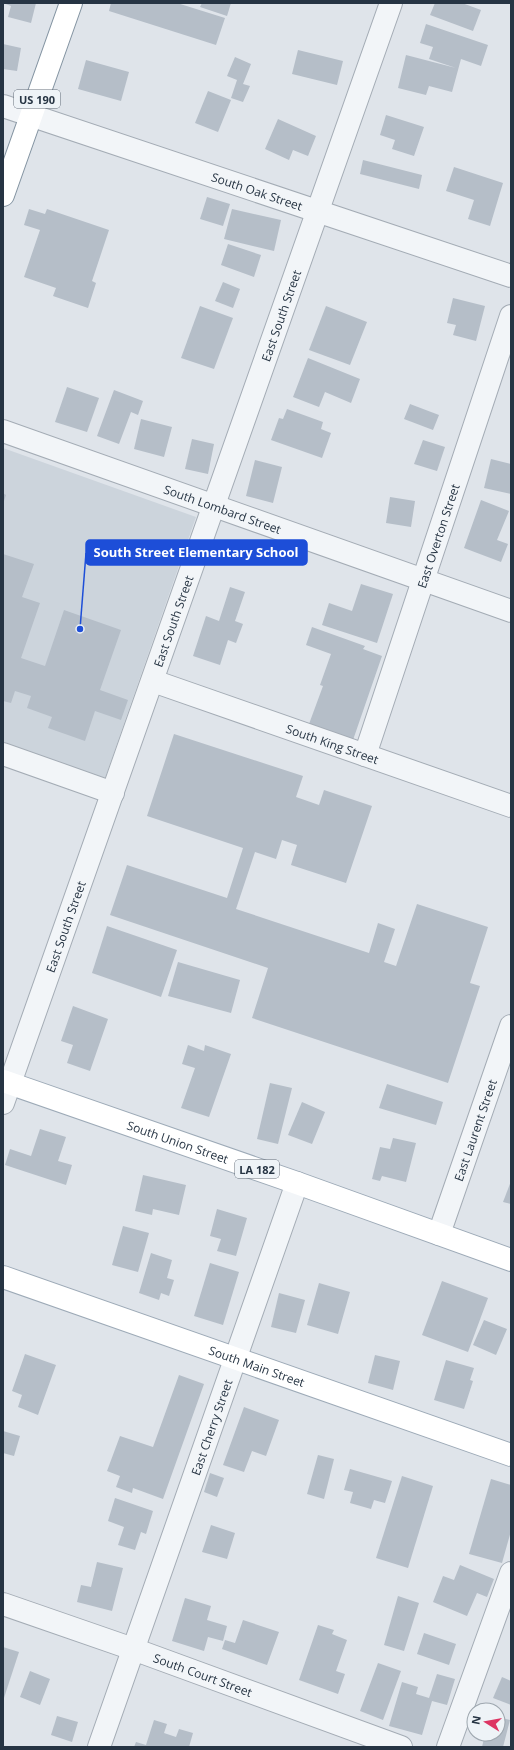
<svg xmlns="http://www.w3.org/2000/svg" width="514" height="1750" font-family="'Open Sans',sans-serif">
<rect width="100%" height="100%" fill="#dfe4ea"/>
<path fill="#ccd4dc" d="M3 448 196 517 105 778 3 742Z"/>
<g fill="#b5bec8">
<path d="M3 3H36L31 23 8 17 11 6Z"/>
<path d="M111 3H177L225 18 216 45 109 11Z"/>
<path d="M202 3H231L227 16 200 7Z"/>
<path d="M435 3H462L481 10 473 31 430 15Z"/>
<path d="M426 24 488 45 481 66 461 59 452 92 429 86 426 95 398 88 406 55 456 68 429 59 433 47 420 43Z"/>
<path d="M3 44 21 48 17 71 3 69Z"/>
<path d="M298 50 343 61 337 85 292 74Z"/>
<path d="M235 57 251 64 243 84 250 86 243 102 231 98 237 80 227 76Z"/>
<path d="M86 60 129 72 121 101 78 89Z"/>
<path d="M208 91 231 100 218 132 195 123Z"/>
<path d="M386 115 424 127 414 156 392 149 395 140 380 135Z"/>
<path d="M278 119 316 136 308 156 293 150 289 160 265 149Z"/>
<path d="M363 160 422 175 419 189 360 174Z"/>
<path d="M454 167 503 183 490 226 468 219 474 200 446 191Z"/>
<path d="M207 197 230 204 223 226 200 219Z"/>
<path d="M29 209 45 214 47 209 109 230 92 281 96 283 88 308 53 296 56 288 24 277 40 230 24 225Z"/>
<path d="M232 209 281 220 274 251 224 239Z"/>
<path d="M228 244 261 255 254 277 221 265Z"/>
<path d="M223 282 240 289 233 308 215 301Z"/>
<path d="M453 298 485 306 476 341 453 335 456 325 447 323Z"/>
<path d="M200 306 233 318 214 369 181 358Z"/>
<path d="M326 306 367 322 350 365 309 350Z"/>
<path d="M308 358 360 379 351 403 325 392 319 407 293 397Z"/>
<path d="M67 387 99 398 87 432 55 422Z"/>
<path d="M114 390 143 401 138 415 131 412 119 444 97 436Z"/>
<path d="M410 404 439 415 433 430 404 419Z"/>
<path d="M287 409 323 422 321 429 331 433 322 458 271 440 279 418 283 419Z"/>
<path d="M141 419 172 427 164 457 134 449Z"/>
<path d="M192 439 214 444 208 474 185 469Z"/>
<path d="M423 440 445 447 437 471 414 464Z"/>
<path d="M491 459 511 464V494L484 488Z"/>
<path d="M255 460 282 467 273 503 246 496Z"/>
<path d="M3 493 6 495 3 504Z"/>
<path d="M390 497 415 501 411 527 386 523Z"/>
<path d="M481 500 509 511 497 540 508 544 501 562 464 548Z"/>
<path d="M3 554 34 564 22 597 40 603 21 658 45 666 64 610 121 630 100 690 128 700 121 720 95 711 85 741 48 728 52 717 27 708 31 696 15 691 11 703 3 701Z"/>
<path d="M361 584 393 594 377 643 322 625 329 603 352 611Z"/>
<path d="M230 587 245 592 235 621 243 624 236 643 228 640 220 665 193 656 206 616 219 621Z"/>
<path d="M312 627 365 646 363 649 382 656 353 740 309 724 323 686 320 685 331 654 306 645Z"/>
<path d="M174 734 303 776 296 797 319 805 324 790 372 806 346 883 291 865 297 845 282 840 276 859 255 852 236 909 369 953 378 923 395 929 384 962 396 966 417 904 488 927 470 983 480 986 448 1083 252 1018 268 968 110 915 127 865 227 898 243 848 147 816Z"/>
<path d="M107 926 177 950 161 997 92 973Z"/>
<path d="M178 962 240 980 231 1013 168 996Z"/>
<path d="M73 1006 108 1019 90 1071 67 1063 73 1045 61 1041Z"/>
<path d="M188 1045 204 1051 205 1045 231 1054 209 1117 181 1108 195 1068 182 1064Z"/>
<path d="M270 1083 292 1088 278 1144 257 1139Z"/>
<path d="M387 1084 443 1102 436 1125 379 1108Z"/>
<path d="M302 1102 325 1112 312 1144 288 1135Z"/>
<path d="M40 1129 66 1137 58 1161 72 1165 66 1185 5 1165 10 1149 31 1156Z"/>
<path d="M393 1138 416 1143 406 1182 382 1176 380 1181 372 1179 380 1147 390 1149Z"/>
<path d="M143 1175 186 1185 179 1215 153 1209 152 1215 135 1211Z"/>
<path d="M511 1181V1204L503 1202Z"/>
<path d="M217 1209 247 1218 236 1256 217 1251 221 1239 210 1236Z"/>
<path d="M123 1226 149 1233 138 1272 112 1265Z"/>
<path d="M151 1253 172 1260 167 1278 174 1280 169 1296 161 1293 159 1300 139 1293Z"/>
<path d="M210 1263 239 1272 223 1325 194 1316Z"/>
<path d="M442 1281 488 1298 468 1352 422 1335Z"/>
<path d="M319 1283 350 1292 338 1334 307 1325Z"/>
<path d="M279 1293 305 1300 296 1333 271 1327Z"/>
<path d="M484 1320 507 1329 496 1355 473 1345Z"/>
<path d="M25 1354 56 1365 38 1415 18 1407 22 1395 12 1391Z"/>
<path d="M375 1355 400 1361 393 1390 368 1383Z"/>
<path d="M446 1360 474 1368 470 1380 473 1381 464 1409 434 1400Z"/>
<path d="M179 1375 204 1384 163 1499 133 1488 132 1493 116 1487 120 1476 107 1471 120 1436 153 1447Z"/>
<path d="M244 1407 279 1420 266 1456 252 1451 244 1472 223 1465Z"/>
<path d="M3 1431 20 1436 14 1456 3 1453Z"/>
<path d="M318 1455 334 1459 324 1499 307 1494Z"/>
<path d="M350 1469 392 1481 385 1503 374 1500 371 1509 350 1503 353 1492 344 1490Z"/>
<path d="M210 1473 224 1478 217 1497 204 1492Z"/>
<path d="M402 1476 433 1486 408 1568 376 1558Z"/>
<path d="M491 1479 511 1485V1531L502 1563 469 1554Z"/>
<path d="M115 1498 153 1511 146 1534 141 1532 135 1550 118 1545 124 1527 108 1521Z"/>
<path d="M211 1525 235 1533 227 1559 202 1552Z"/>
<path d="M97 1562 123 1568 112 1611 77 1602 81 1585 91 1587Z"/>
<path d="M460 1565 494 1579 487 1597 477 1593 467 1616 433 1602 443 1576 454 1580Z"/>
<path d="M398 1596 419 1603 404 1651 384 1645Z"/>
<path d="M185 1598 211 1606 207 1620 227 1626 223 1641 208 1637 204 1651 172 1641Z"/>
<path d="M243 1620 279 1632 267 1665 222 1649 225 1640 235 1643Z"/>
<path d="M318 1625 334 1630 332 1634 347 1640 336 1671 345 1674 338 1694 299 1680Z"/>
<path d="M424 1633 456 1644 449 1665 417 1654Z"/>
<path d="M3 1647 19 1652 3 1701Z"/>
<path d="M378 1663 401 1671 383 1720 360 1711Z"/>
<path d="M30 1671 50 1679 40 1705 20 1697Z"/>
<path d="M437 1674 455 1679 447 1705 432 1701 422 1735 389 1726 402 1682 418 1687 416 1694 429 1698Z"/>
<path d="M502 1677 511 1681V1705L493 1698Z"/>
<path d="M57 1716 78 1722 72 1742 51 1735Z"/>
<path d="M498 1717 510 1720 503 1747H482L485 1734H498Z"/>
<path d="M154 1720 167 1724 164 1733 176 1737 179 1729 193 1733 189 1747H134L136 1742 146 1745Z"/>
</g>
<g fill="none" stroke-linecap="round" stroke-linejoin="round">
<defs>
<g id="minor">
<path id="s1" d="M3 106 511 276"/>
<path id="s2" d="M3 431 511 611"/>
<path id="s3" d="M153 681 511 806"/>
<path d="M3 754 113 793"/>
<path id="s4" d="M365 755 511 316"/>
<path id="s5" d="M3 1103 391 3"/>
<path id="s6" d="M439 1234 511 1026"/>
<path id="s7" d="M3 1604 133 1649 401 1747"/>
<path id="s8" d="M99 1747 297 1183"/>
<path d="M448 1747 511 1573"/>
</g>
<g id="major">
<path id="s9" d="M3 1081 297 1183 511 1260"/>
<path id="s10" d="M3 1277 511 1455"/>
</g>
<path id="highway" d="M3 195 71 3"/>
</defs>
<use href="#minor" stroke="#a4acb5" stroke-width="24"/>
<use href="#major" stroke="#9daab7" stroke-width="24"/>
<use href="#highway" stroke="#8494a2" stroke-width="24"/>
<use href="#minor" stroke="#f2f5f8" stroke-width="22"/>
<use href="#major" stroke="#fff" stroke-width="22"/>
<use href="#highway" stroke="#fff" stroke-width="22"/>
</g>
<g text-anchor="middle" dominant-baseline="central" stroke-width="3" stroke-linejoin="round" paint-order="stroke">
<g fill="#eef3f7" stroke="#626d79" stroke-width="1">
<rect x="14" y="90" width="46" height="18" rx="3"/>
<rect x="235" y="1160" width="44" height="18" rx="3"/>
</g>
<g font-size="11" font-weight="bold" fill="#263443">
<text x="37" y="99">US 190</text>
<text x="257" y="1169">LA 182</text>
</g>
<g font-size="12" fill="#263443" stroke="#eef3f7">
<text stroke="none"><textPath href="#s1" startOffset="268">South Oak Street</textPath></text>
<text stroke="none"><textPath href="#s5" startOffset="835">East South Street</textPath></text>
<text stroke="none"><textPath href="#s2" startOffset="233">South Lombard Street</textPath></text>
<text stroke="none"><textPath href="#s4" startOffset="231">East Overton Street</textPath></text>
<text stroke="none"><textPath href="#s5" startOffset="511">East South Street</textPath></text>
<text stroke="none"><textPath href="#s3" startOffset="190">South King Street</textPath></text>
<text stroke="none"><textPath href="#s5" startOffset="187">East South Street</textPath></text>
<text stroke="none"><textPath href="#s6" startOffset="110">East Laurent Street</textPath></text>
<text stroke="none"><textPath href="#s9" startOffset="185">South Union Street</textPath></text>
<text stroke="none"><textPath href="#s10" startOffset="269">South Main Street</textPath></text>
<text stroke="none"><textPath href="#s8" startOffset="339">East Cherry Street</textPath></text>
<text stroke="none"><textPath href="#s7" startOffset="212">South Court Street</textPath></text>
</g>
</g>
<path fill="none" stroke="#1d4ed8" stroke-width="1.5" d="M80 629L86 553"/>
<circle fill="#1d4ed8" stroke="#eef3f7" stroke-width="1.5" cx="80" cy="629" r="4"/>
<rect fill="#1d4ed8" stroke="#1d4ed8" stroke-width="1.5" x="86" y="540" width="221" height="25" rx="4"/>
<g font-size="13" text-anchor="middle" font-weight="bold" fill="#fff">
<text x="196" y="557">South Street Elementary School</text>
</g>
<rect width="514" height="1750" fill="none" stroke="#263443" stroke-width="8"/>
<g transform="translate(486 1722) rotate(281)"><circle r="19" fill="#eef3f7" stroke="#9ea7af"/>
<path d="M0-3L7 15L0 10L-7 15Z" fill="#dd3563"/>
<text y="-6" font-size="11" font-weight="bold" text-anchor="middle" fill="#263443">N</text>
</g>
</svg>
